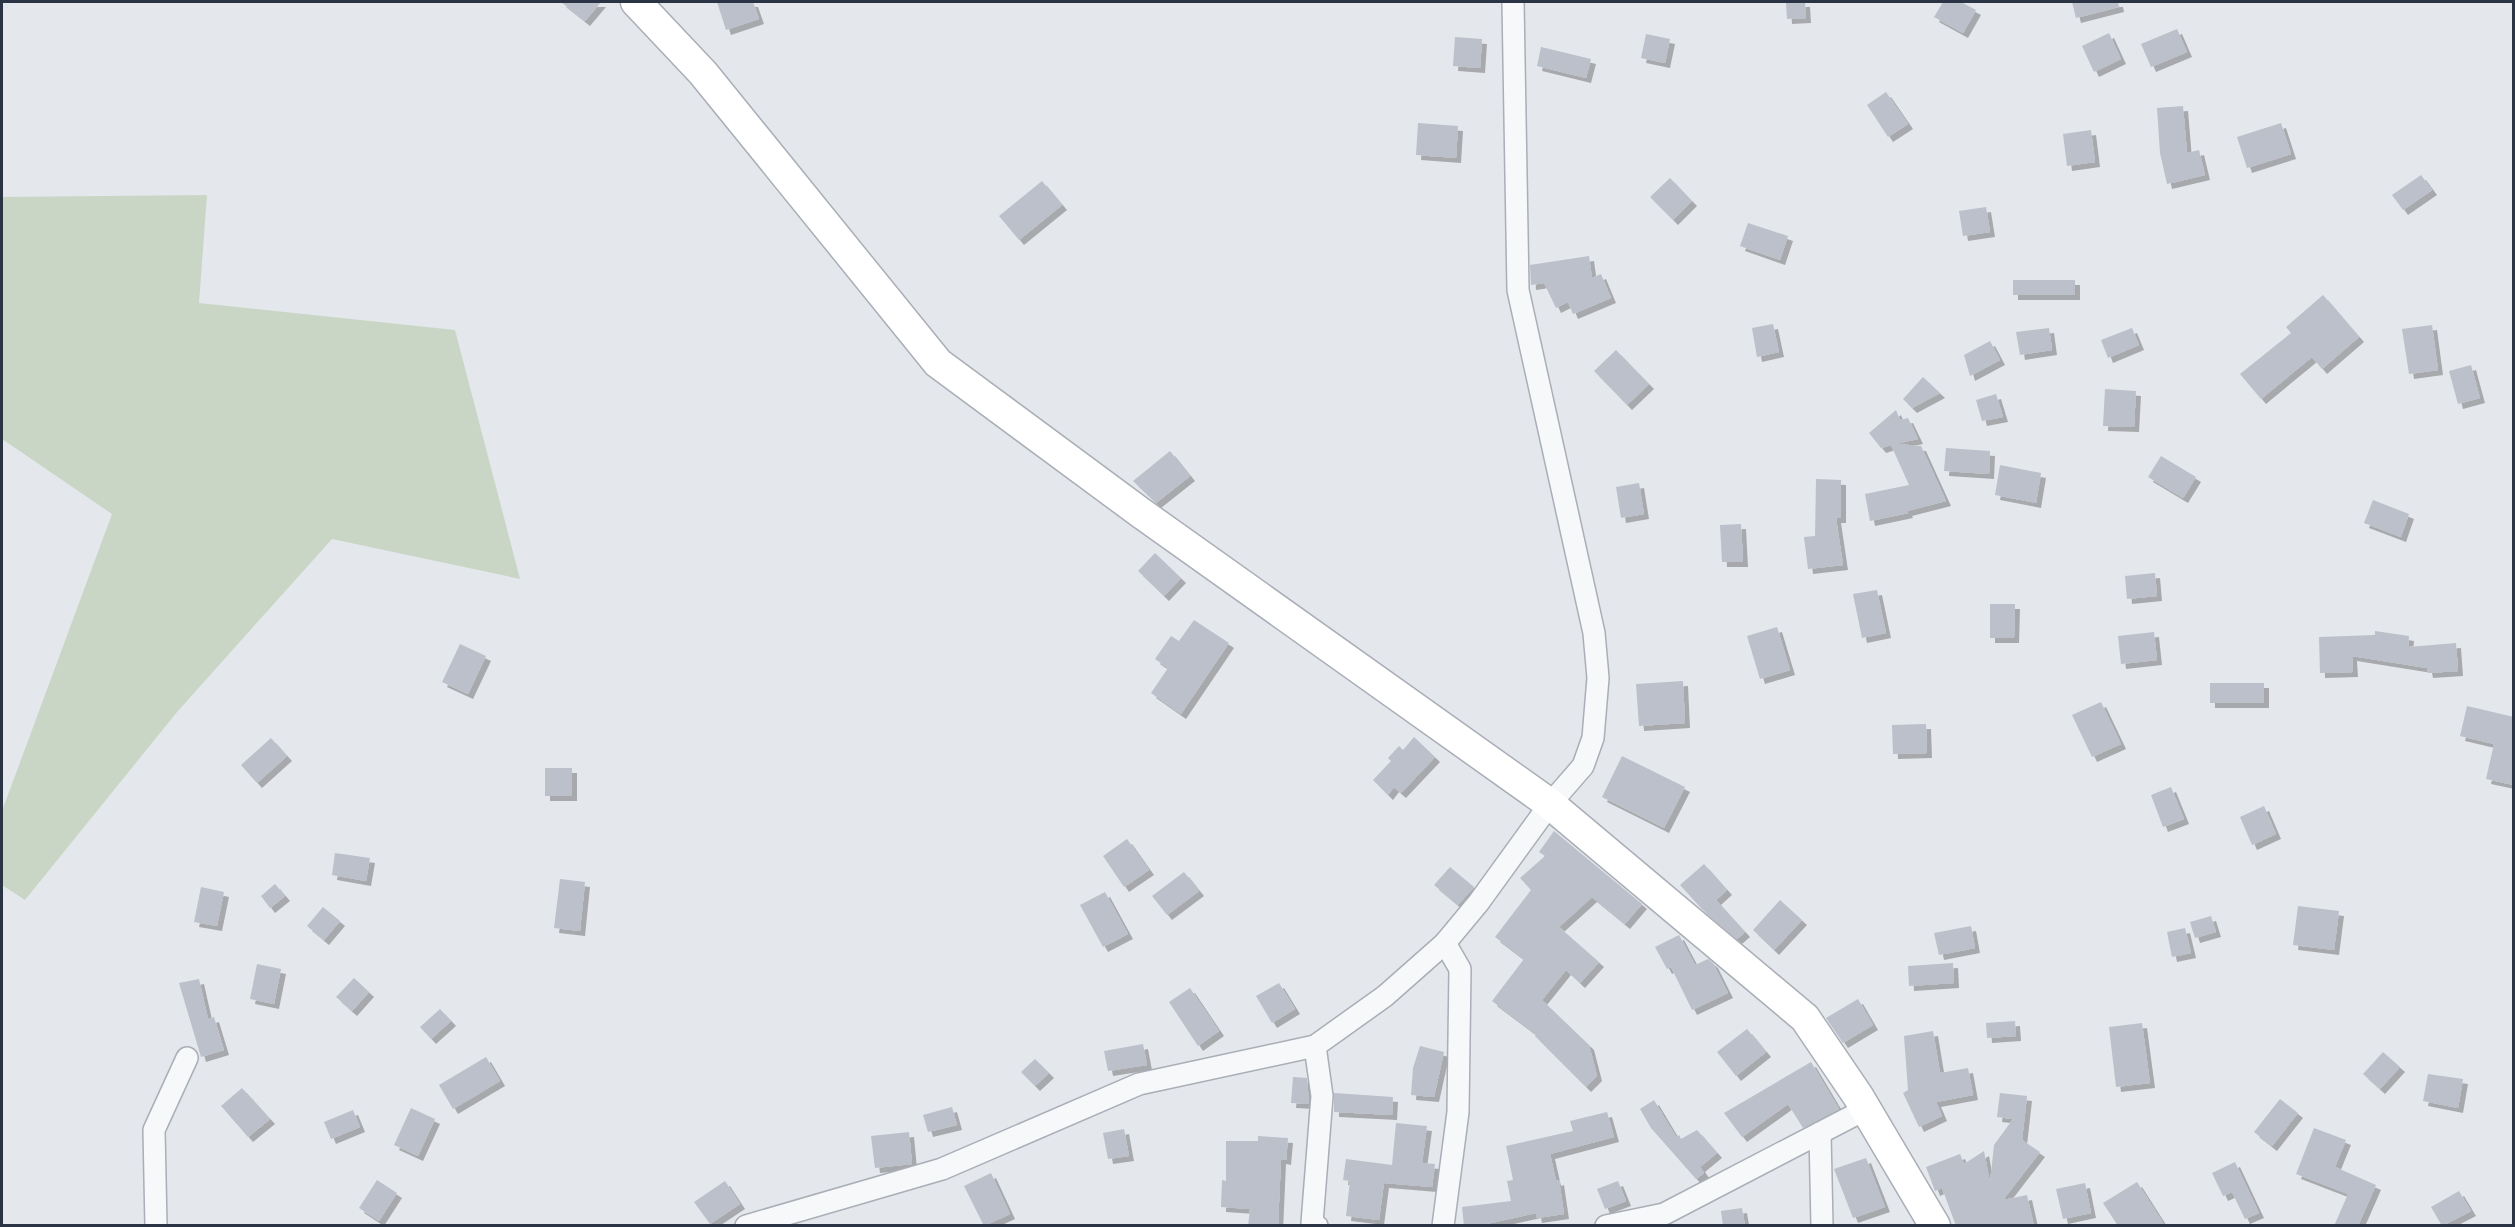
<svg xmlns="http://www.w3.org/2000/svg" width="2515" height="1227" font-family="Quicksand,sans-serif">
<defs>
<filter id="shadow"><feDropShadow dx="5" dy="5" stdDeviation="0" flood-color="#0004"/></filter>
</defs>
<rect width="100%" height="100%" fill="#e4e7ec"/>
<path fill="#c9d6c5" d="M207 195 199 303 455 330 520 579 332 539 177 712 25 900 2 885V811L112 514 2 439V197Z"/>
<g fill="#bbc0ca" filter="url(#shadow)">
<path d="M561 2H601L585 21Z"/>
<path d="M717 2H753L759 19 726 30Z"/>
<path d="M1786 2H1805L1806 18 1787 19Z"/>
<path d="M1943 2H1961L1976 10 1963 33 1934 17Z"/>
<path d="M2072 2H2118L2119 7 2076 18Z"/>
<path d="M2177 29 2187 52 2151 67 2141 44Z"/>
<path d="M2109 33 2121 59 2094 72 2082 46Z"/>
<path d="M1646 34 1670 39 1665 63 1641 58Z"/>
<path d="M1455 37 1482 39 1480 68 1453 66Z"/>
<path d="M1541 47 1591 59 1586 78 1537 66Z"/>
<path d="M1886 92 1908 124 1888 137 1867 105Z"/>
<path d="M2183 106 2187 153 2199 150 2205 175 2167 184 2160 153 2157 108Z"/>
<path d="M1418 123 1458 126 1456 158 1416 155Z"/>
<path d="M2281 123 2291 154 2247 168 2237 137Z"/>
<path d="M2091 130 2095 162 2067 166 2063 134Z"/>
<path d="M2421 175 2432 190 2403 210 2392 195Z"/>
<path d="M1670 178 1692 201 1673 220 1650 197Z"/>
<path d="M1042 181 1062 205 1019 240 999 216Z"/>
<path d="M1986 207 1990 232 1963 236 1959 211Z"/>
<path d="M1748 223 1788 236 1780 260 1740 246Z"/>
<path d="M1589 256 1592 278 1601 274 1611 298 1573 314 1568 302 1556 308 1544 283 1531 285 1530 265Z"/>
<rect x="2013" y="280" width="62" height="15"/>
<path d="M2323 295 2359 337 2322 369 2312 357 2261 399 2240 374 2291 333 2286 327Z"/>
<path d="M1773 324 1779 352 1757 357 1752 328Z"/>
<path d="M2432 325 2438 370 2409 374 2402 329Z"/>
<path d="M2049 328 2052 350 2020 355 2016 332Z"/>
<path d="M2132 328 2139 345 2108 358 2101 340Z"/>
<path d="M1990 341 2000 360 1970 376 1964 355Z"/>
<path d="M1616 350 1649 384 1627 405 1594 371Z"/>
<path d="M2471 365 2480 398 2458 404 2449 371Z"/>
<path d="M1923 377 1940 393 1912 408 1903 399Z"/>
<path d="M2105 389 2136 391 2134 427 2103 426Z"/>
<path d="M1996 394 2003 417 1982 421 1976 400Z"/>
<path d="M1896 410 1900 420 1908 418 1918 439 1896 444 1921 446 1946 501 1907 511 1908 513 1870 521 1865 494 1909 485 1891 445 1881 448 1869 433Z"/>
<path d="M1946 448 1990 451 1989 474 1944 471Z"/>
<path d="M1170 451 1190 476 1156 503 1133 481Z"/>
<path d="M2161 456 2196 477 2183 498 2148 477Z"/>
<path d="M2000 465 2041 473 2036 503 1995 495Z"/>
<path d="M1816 479 1841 480V518H1836L1843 565 1808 569 1804 537 1815 536Z"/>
<path d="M1639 483 1644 514 1621 518 1616 487Z"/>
<path d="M2373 500 2409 514 2401 537 2364 523Z"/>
<path d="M1741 524 1743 562H1722L1720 525Z"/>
<path d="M1155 553 1181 578 1164 596 1138 571Z"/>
<path d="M2155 573 2157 596 2127 599 2125 576Z"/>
<path d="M1877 590 1886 633 1862 638 1853 594Z"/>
<path d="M1990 604H2015L2014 638H1990Z"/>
<path d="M1194 620 1229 643 1181 714 1151 693 1168 668 1155 659 1171 636 1179 641Z"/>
<path d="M1777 627 1790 670 1760 679 1747 636Z"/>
<path d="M2375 631 2409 636 2408 647 2456 643 2458 671 2428 673 2427 668 2352 656 2353 672 2320 673 2319 637 2375 635Z"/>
<path d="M2154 632 2157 660 2121 664 2118 636Z"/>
<path d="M460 644 486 656 468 694 442 682Z"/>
<path d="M1683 681 1685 723 1639 726 1636 684Z"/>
<rect x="2210" y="683" width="54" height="20"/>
<path d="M2101 702 2121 744 2092 757 2072 715Z"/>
<path d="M2467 706 2514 717V785L2486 779 2494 744 2460 736Z"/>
<path d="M1926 724 1927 753 1893 754 1892 725Z"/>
<path d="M1414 737 1435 757 1401 793 1394 787 1388 795 1373 780 1391 761 1388 758 1399 746 1403 750Z"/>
<path d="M271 738 287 756 257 783 241 765Z"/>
<path d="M1622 756 1685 787 1664 828 1602 797Z"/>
<rect x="545" y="768" width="27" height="28"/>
<path d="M2171 787 2184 819 2163 827 2151 795Z"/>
<path d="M2264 806 2276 834 2252 845 2240 817Z"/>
<path d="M1554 831 1642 904 1625 924 1592 897 1559 927 1599 962 1580 983 1566 970 1542 1000 1589 1045 1597 1076 1586 1087 1535 1036 1536 1034 1492 1001 1524 959 1495 937 1531 890 1520 878 1545 856 1539 852Z"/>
<path d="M1127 839 1149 870 1124 887 1103 856Z"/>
<path d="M335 853 370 858 366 881 332 875Z"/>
<path d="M1704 864 1727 890 1716 900 1745 932 1737 939 1702 909 1680 885Z"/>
<path d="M1450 867 1474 887 1458 905 1434 885Z"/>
<path d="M1184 872 1199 891 1167 915 1152 896Z"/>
<path d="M560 879 585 882 580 931 554 928Z"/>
<path d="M275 884 285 896 270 908 261 896Z"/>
<path d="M201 887 224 892 217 926 194 922Z"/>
<path d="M1105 892 1128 934 1103 947 1080 905Z"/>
<path d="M1780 900 1802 920 1774 950 1753 930Z"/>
<path d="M2298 906 2339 911 2334 950 2293 945Z"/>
<path d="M323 907 340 921 324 940 307 926Z"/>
<path d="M2211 916 2216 932 2195 938 2190 922Z"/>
<path d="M1971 926 1975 948 1939 955 1934 933Z"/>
<path d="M2185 928 2191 953 2172 957 2167 932Z"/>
<path d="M1679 935 1695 965 1708 959 1713 963 1728 993 1692 1010 1671 967 1667 969 1655 947Z"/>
<path d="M1953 963 1954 983 1909 986 1908 966Z"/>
<path d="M257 964 281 969 274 1004 250 999Z"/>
<path d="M354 978 369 992 352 1011 336 997Z"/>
<path d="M199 979 208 1019 214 1017 224 1050 201 1057 179 983Z"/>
<path d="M1279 983 1295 1009 1272 1023 1256 996Z"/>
<path d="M1190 988 1219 1031 1198 1046 1169 1002Z"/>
<path d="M1858 999 1873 1025 1843 1043 1826 1018Z"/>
<path d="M440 1009 451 1021 431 1039 420 1027Z"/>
<path d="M2015 1021 2016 1036 1987 1038 1986 1023Z"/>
<path d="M2142 1023 2150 1083 2116 1087 2109 1027Z"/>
<path d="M1747 1029 1766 1052 1736 1076 1717 1052Z"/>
<path d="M1933 1031 1940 1073 1968 1068 1973 1095 1936 1102 1942 1116 1919 1127 1903 1093 1908 1090 1904 1036Z"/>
<path d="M1143 1044 1147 1065 1108 1071 1104 1051Z"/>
<path d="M1420 1046 1444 1052 1434 1097 1411 1095 1413 1068Z"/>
<path d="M2383 1052 2400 1067 2380 1089 2363 1074Z"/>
<path d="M486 1057 500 1081 453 1109 439 1085Z"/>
<path d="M1035 1059 1049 1073 1035 1086 1021 1072Z"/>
<path d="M1811 1062 1839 1109 1803 1128 1788 1104 1742 1137 1724 1113Z"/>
<path d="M2428 1074 2463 1079 2458 1108 2423 1101Z"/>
<path d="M1293 1077 1307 1078 1309 1104 1291 1103Z"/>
<path d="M242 1088 270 1119 248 1137 221 1106Z"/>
<path d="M1334 1093 1393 1097 1392 1115 1334 1112Z"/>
<path d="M2000 1093 2027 1096 2022 1140 2040 1152 2003 1200 2027 1195 2034 1226H1956L1942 1188 1935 1191 1926 1167 1960 1154 1964 1164 1984 1151 1990 1183 1994 1145 2013 1119 1997 1117Z"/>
<path d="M2280 1099 2298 1113 2272 1146 2254 1132Z"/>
<path d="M1654 1100 1676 1137 1679 1135 1681 1139 1697 1130 1717 1153 1700 1167 1704 1173 1696 1179 1651 1128 1640 1109Z"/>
<path d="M952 1107 957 1125 928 1132 923 1115Z"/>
<path d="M411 1108 435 1119 418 1156 394 1145Z"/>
<path d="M353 1110 360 1127 331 1139 324 1122Z"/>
<path d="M1607 1112 1614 1137 1550 1154 1556 1181 1559 1180 1564 1214 1537 1218 1536 1213 1491 1223V1226H1464L1462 1207 1511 1201 1507 1181 1513 1180 1506 1146 1573 1131 1570 1121Z"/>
<path d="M1396 1123 1427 1126 1422 1163 1435 1164 1432 1187 1384 1183 1379 1220 1346 1216 1350 1181 1343 1180 1346 1159 1392 1165Z"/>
<path d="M2314 1128 2346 1140 2335 1167 2376 1185 2358 1226H2334L2348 1194 2296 1174Z"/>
<path d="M1124 1129 1129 1156 1108 1159 1103 1133Z"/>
<path d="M909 1132 912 1164 875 1168 871 1136Z"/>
<path d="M1258 1136 1288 1138 1286 1160 1281 1159 1278 1226H1248L1250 1209 1221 1207 1222 1180 1226 1181V1141H1258Z"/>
<path d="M1866 1158 1885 1207 1853 1218 1834 1169Z"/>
<path d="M2235 1162 2259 1213 2245 1219 2232 1192 2223 1196 2212 1173Z"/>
<path d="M991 1173 1010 1214 984 1226 964 1186Z"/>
<path d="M377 1180 397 1193 379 1221 359 1208Z"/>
<path d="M725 1181 740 1204 710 1224 694 1202Z"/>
<path d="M1618 1181 1626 1201 1605 1209 1597 1189Z"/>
<path d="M2137 1182 2165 1226H2118L2103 1203Z"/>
<path d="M2085 1183 2091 1213 2063 1219 2056 1189Z"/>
<path d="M2459 1191 2471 1211 2442 1226 2431 1207Z"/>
<path d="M1742 1208 1745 1226H1723L1721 1211Z"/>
</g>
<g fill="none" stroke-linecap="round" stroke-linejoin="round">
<defs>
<g id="street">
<path d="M1315 1046 1322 1096 1312 1223 1317 1226"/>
<path d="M1820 1133 1822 1226"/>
<path d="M156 1226 154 1130 187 1058"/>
<path d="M746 1226 942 1169 1139 1084 1315 1046 1385 996 1445 943 1479 902 1550 804 1583 766 1593 738 1598 678 1594 633 1518 290 1513 2"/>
<path d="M1443 1226 1458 1112 1460 969 1445 943"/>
<path d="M1606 1226 1664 1214 1866 1109"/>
</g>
<path id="secondary" d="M636 2 703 73 938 363 1141 513 1550 804 1805 1018 1858 1096 1935 1226"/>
</defs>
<use href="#street" stroke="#a9aeb7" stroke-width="24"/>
<use href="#secondary" stroke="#a9aeb7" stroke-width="33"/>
<use href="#street" stroke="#f7f8fa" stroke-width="21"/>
<use href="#secondary" stroke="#fff" stroke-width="30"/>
</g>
<rect width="2515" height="1227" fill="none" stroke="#2b3445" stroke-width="6"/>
</svg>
